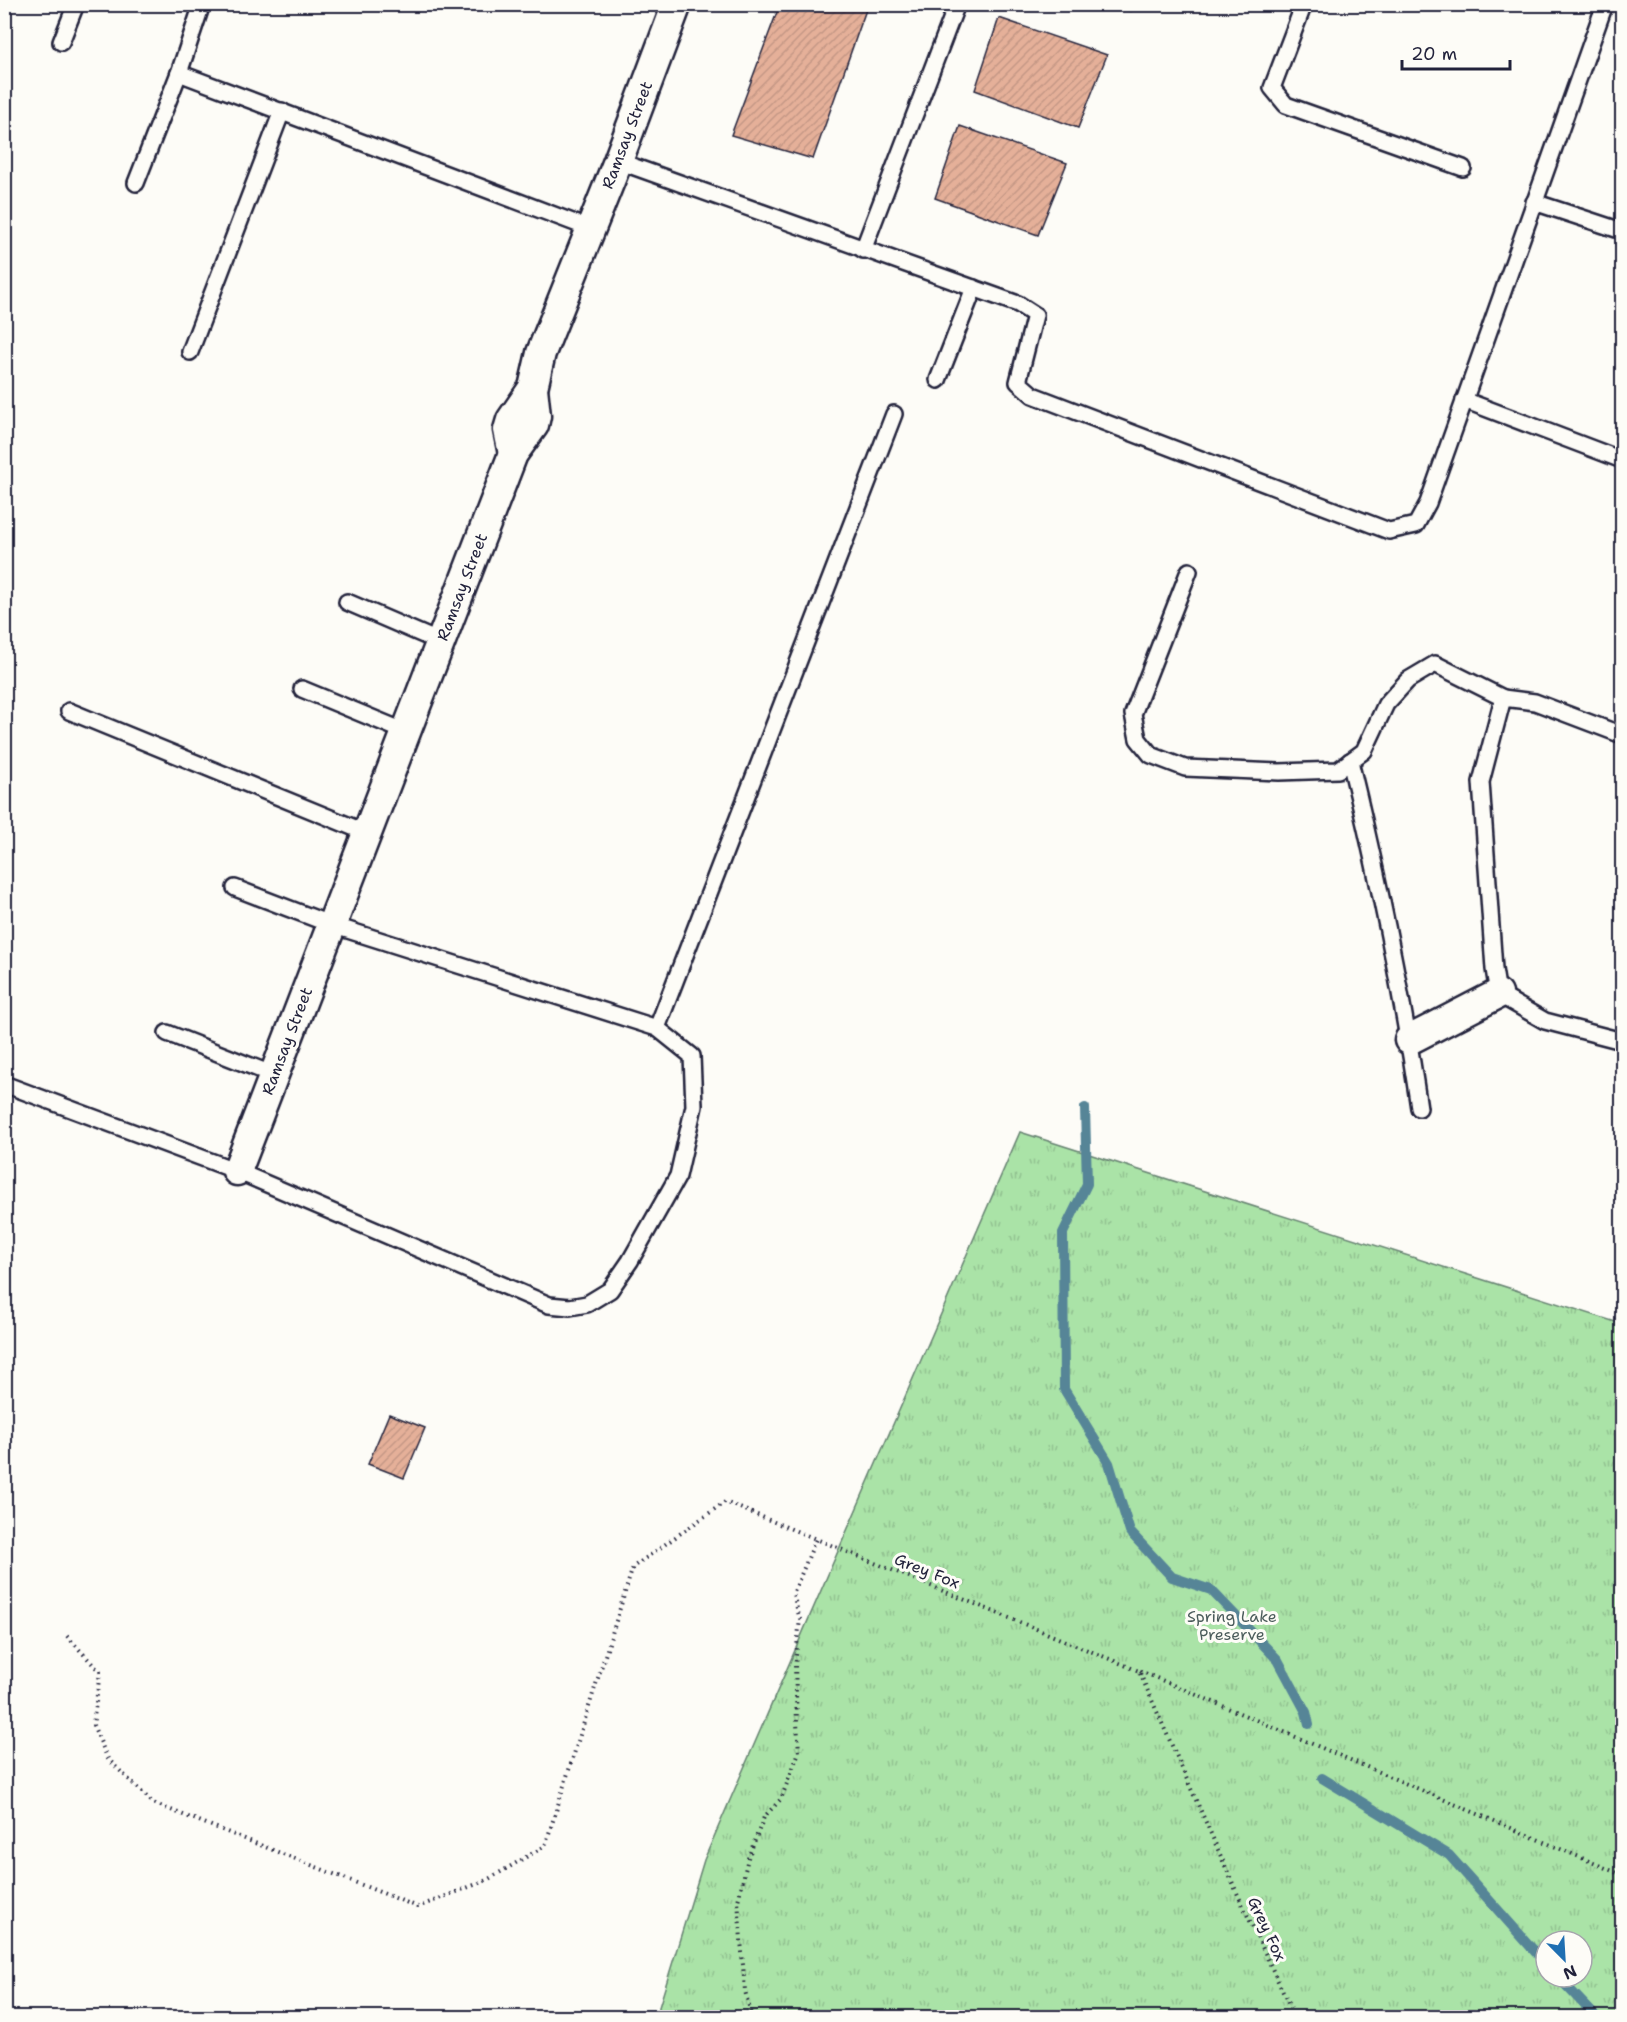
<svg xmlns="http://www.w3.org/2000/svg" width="1627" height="2022" font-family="'Shantell Sans',sans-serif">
<defs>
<pattern id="park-tufts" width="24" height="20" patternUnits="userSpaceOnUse" patternTransform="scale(1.5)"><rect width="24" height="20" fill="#aae3a7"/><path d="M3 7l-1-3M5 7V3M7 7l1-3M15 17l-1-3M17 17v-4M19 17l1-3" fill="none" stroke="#92c291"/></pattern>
<pattern id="building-hatch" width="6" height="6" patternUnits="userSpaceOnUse" patternTransform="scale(1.5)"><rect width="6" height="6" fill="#e5b099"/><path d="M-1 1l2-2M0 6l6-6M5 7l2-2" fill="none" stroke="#c49785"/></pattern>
</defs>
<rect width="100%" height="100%" fill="#fdfcf7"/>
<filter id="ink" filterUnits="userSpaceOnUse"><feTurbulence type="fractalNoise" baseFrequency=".0167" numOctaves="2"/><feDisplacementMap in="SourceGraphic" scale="12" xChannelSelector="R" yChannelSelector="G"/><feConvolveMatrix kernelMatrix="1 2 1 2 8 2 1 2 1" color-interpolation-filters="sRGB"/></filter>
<g filter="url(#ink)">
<path fill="url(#park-tufts)" stroke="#668271" stroke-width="1.5" fill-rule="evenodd" d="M1020 1132 1622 1324V2017H656L704 1860ZM1546 1941H1582V1977H1546Z"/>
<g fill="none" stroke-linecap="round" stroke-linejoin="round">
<g stroke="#568597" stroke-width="10">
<path d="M1085 1108 1087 1184 1063 1233 1064 1389 1109 1463 1130 1532 1172 1577 1211 1590 1278 1660 1306 1712 1309 1724"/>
<path d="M1322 1778 1449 1855 1546 1964"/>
<path d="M1558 1977 1597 2018"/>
</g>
</g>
<g fill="url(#building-hatch)" stroke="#22223b" stroke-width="1.5">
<path d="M780 4H868L813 159 731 135Z"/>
<path d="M1114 4H1133L1131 11Z"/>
<path d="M999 18 1107 55 1078 128 975 90Z"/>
<path d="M960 126 1067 163 1038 235 935 198Z"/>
<path d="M389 1414 425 1428 404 1478 368 1464Z"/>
</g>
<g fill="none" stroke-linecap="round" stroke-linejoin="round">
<defs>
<g id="service">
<path d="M1304 4 1272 88 1286 105 1463 168"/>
<path d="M61 42 76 4"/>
<path d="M179 73 591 229"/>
<path d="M618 161 1018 304 1035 315 1018 382 1033 395 1389 531 1416 525 1428 503 1605 4"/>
<path d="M136 183 179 73 202 4"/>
<path d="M1534 202 1622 231"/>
<path d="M863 250 957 4"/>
<path d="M190 352 282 111"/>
<path d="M938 380 974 288"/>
<path d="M1464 400 1622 460"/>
<path d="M1189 571 1133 714 1138 739 1151 755 1185 768 1279 772 1338 770 1364 751 1386 704 1408 680 1435 664 1503 698"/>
<path d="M347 602 440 642"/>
<path d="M302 689 406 732"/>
<path d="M69 711 367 833"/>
<path d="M1622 735 1535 702 1503 698 1481 782 1494 969 1498 994 1545 1021 1622 1041"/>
<path d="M1350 761C1378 876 1402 991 1419 1108"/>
<path d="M235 888 332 925 657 1028"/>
<path d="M167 1033 274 1075"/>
<path d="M4 1084 237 1171 549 1305 570 1307 587 1304 610 1290 630 1261 678 1176 694 1106 692 1056 657 1028 894 414"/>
</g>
<g id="minor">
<path d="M513 454 508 430 511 420 533 388"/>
<path d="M1409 1040 1498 994"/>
<path d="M237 1171 513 454 534 425 536 416 533 388 541 353 618 161 677 4"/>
</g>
</defs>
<use href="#service" stroke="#22223b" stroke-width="20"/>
<use href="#minor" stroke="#22223b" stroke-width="33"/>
<g stroke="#22223b" stroke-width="4" stroke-dasharray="1.5 4.5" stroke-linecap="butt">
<path d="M67 1636 100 1672 93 1725 108 1759 153 1803 418 1907 487 1880 545 1846 633 1567 725 1502 816 1539"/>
<path d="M1140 1671 1622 1875"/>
<path d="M752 2018 745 1991 738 1901 748 1858 764 1817 781 1799 799 1752 797 1723 795 1665 800 1619 793 1594 816 1539 1139 1671 1238 1895 1295 2018"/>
</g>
<use href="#service" stroke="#fdfcf7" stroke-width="15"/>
<use href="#minor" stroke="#fdfcf7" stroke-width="28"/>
</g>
</g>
<g text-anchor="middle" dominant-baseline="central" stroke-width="6" stroke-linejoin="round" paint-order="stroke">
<g font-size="16" fill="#22223b" stroke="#fdfcf7">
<text transform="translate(627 135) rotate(-69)">Ramsay Street</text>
<text transform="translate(462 587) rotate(-69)">Ramsay Street</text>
<text transform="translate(287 1041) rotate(-69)">Ramsay Street</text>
<text transform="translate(927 1571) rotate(22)">Grey Fox</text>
<text transform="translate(1267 1929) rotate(65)">Grey Fox</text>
</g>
<g font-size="16" fill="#4b5c5b" stroke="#fdfcf7">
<text x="1232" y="1616">Spring Lake<tspan x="1232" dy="18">Preserve</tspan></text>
</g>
</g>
<rect width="1627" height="2022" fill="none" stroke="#fdfcf7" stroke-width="24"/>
<rect x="12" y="12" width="1603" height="1998" fill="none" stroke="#22223b" stroke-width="2" filter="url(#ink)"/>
<g transform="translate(1564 1959) rotate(156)"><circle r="28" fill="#fdfcf7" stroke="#a5a5ac" stroke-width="1.5"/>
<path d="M0-4.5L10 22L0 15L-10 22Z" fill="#1f6fb2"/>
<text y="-9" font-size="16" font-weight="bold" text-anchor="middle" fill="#22223b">N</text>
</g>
<path d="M1402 60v9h108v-9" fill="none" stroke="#22223b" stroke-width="3"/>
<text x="1411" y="60" font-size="18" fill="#22223b" stroke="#fdfcf7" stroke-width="4.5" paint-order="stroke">20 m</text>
</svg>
